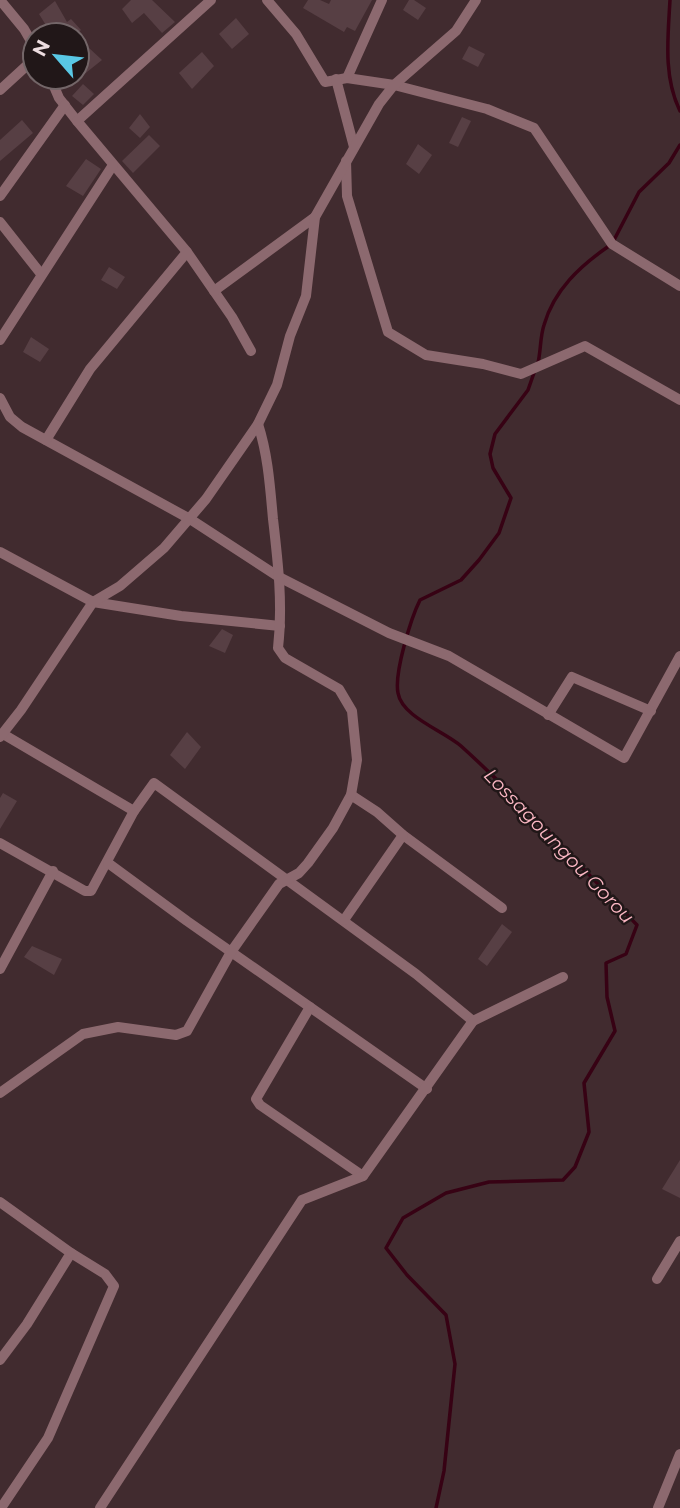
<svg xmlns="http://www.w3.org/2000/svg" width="680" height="1508" font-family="Montserrat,sans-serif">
<rect width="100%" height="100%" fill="#412b2f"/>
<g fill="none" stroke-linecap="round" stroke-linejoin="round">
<g stroke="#370214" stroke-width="3.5">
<path d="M670 0C668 37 663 76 680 111"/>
<path d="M614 240 639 192 669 163 680 145"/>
<path d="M538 363C541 350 540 337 544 325 554 290 580 266 609 246"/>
<path d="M436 1508 444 1471 455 1364 446 1315 407 1275 386 1248 403 1218 446 1193 489 1182 563 1180 575 1167 589 1132 584 1083 615 1031 607 997 606 963 626 954 637 925C579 865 523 802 461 746 444 731 402 717 398 693 394 673 411 618 420 600L461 580 479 560 499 533 511 498 493 468 490 454 495 434 528 390 535 370"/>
</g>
</g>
<g fill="#573f44">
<path d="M131 0H152L175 22 162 33 144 13 132 23 122 9Z"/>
<path d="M308 0H320L329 4 331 0H372L355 31 347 27 344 32 303 8Z"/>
<path d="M409 0H414L426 8 418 20 403 10Z"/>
<path d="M55 1 67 22 71 19 81 30 75 35H52L39 14Z"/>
<path d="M236 18 249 34 232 49 219 34Z"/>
<path d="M469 46 485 54 478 67 462 59Z"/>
<path d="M88 47 102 60 77 80V56Z"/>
<path d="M202 52 214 66 192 89 179 73Z"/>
<path d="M83 84 94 94 83 105 72 96Z"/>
<path d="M140 114 150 127 140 138 129 128Z"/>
<path d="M462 117 471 121 458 147 449 143Z"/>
<path d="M22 120 33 133 0 161V140Z"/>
<path d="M149 135 160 146 133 173 122 161Z"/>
<path d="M418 144 432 155 419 174 406 164Z"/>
<path d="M86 159 101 169 83 196 66 186Z"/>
<path d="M109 267 125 277 117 289 101 280Z"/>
<path d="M31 337 49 349 40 362 23 352Z"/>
<path d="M222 629 233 635 225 653 209 646Z"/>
<path d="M187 732 201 747 185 769 170 755Z"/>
<path d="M3 793 17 801 0 829V798Z"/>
<path d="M502 924 512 932 487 966 478 959Z"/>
<path d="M32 946 62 959 54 975 24 957Z"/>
<path d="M680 1160V1198L662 1189Z"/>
</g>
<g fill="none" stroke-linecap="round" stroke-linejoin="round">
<g stroke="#8c696f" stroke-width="10">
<path d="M0 0 24 29 35 48"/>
<path d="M267 0 296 34 325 82 347 78 394 85 487 109 534 128 612 244 680 286"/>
<path d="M50 77 59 98 77 121 187 252 232 317 251 351"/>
<path d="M347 78 382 0"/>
<path d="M336 79 354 147"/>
<path d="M0 90 35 58"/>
<path d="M77 121 211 0"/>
<path d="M346 161 347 196 388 332 426 355 483 364 521 374 585 346 680 400"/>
<path d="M0 196 65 105"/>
<path d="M0 222 41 274"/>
<path d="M214 291 315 217"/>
<path d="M0 340 113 165"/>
<path d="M0 398 10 417 22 427 190 519 279 577 389 633 449 656 624 758 680 656"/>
<path d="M46 440 90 369 187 252"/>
<path d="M0 552 93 602 181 616 280 626"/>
<path d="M548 715 572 677 651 711"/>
<path d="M3 734 134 811"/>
<path d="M0 737 21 710 93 602 120 586 164 548 206 499 258 424 277 385 290 336 306 296 315 217 379 104 394 85 456 31 476 0"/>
<path d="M351 795 377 812 403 835 502 908"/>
<path d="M0 843 85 891H91L134 811 154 783 416 974 473 1021"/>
<path d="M108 863 187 921 427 1089"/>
<path d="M344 920 403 835"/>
<path d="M0 969 53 871"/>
<path d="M310 1007 256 1099 260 1105 363 1176"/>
<path d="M0 1093 83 1034 118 1027 176 1035 187 1031 231 952 279 884 299 873 308 863 333 828 351 795 357 760 352 711 339 689 285 658 278 648C283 605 278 562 273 519 270 486 268 455 258 424"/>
<path d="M0 1202 71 1253 27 1324 0 1360"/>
<path d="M657 1279 680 1241"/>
<path d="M1 1508 48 1438 114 1286 105 1274 71 1253"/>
<path d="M100 1508 302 1200 363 1176 473 1021 563 977"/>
<path d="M658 1508 680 1454"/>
</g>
</g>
<g text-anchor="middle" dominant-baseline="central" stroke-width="5" stroke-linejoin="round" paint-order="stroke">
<g font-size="19" font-style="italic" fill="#fbb7c3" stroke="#211718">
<text transform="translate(559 846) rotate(46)">Lossagoungou Gorou</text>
</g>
</g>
<g transform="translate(56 56) rotate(298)"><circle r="33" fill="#211718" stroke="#736668" stroke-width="2"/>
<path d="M0-5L12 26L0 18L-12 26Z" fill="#59c8e5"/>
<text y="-10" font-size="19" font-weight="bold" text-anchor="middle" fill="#eddde0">N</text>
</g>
</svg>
